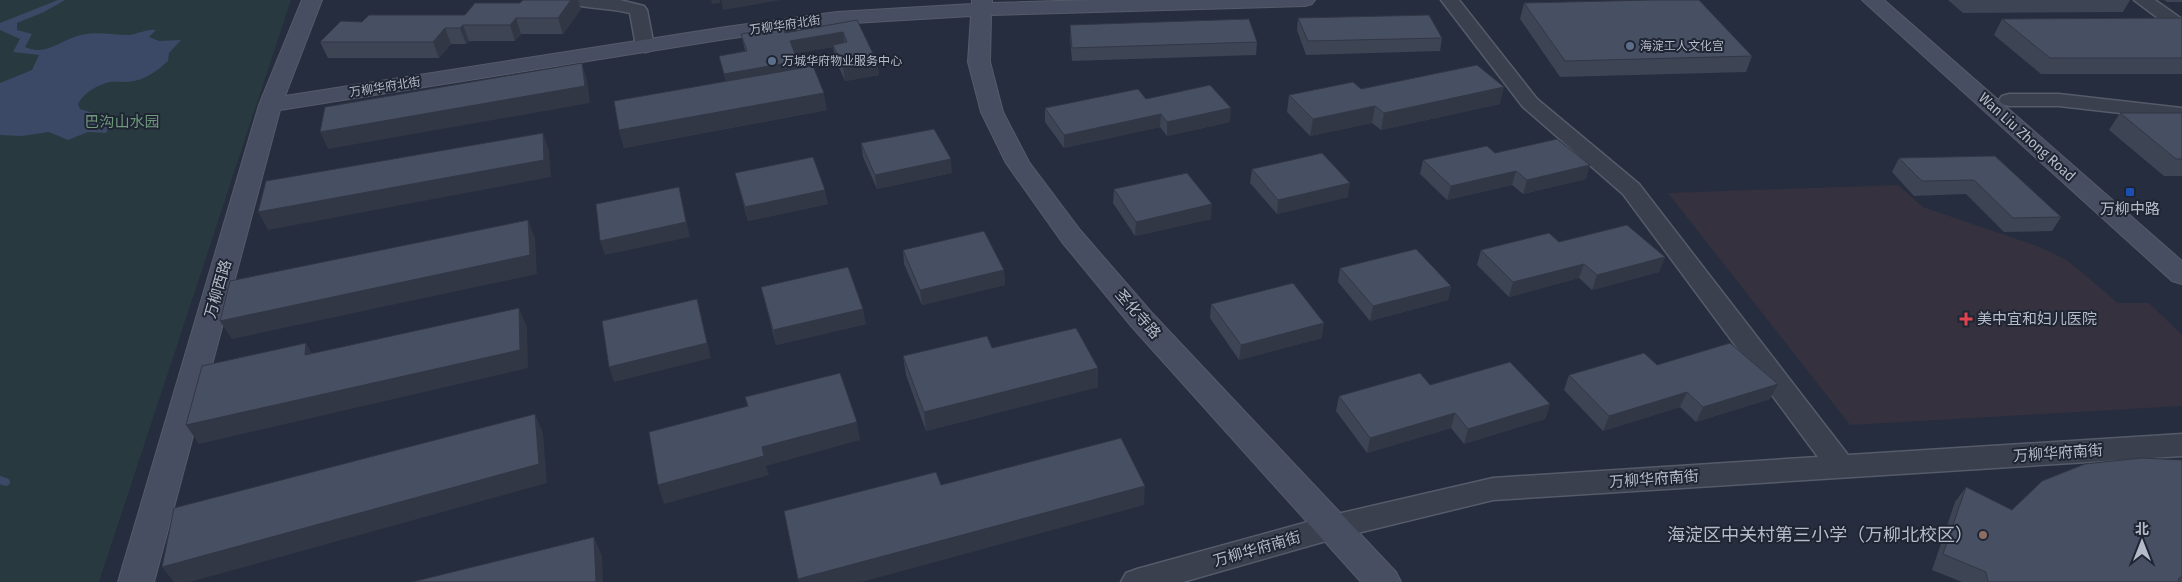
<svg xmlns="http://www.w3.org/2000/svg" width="2182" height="582" font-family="'Fira Sans Condensed','Noto Sans SC',sans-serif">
<rect width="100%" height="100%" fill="#262d3e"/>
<path fill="#35313f" d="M1898 185 1923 207 2037 246 2067 260 2118 303H2149L2182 335V406L1850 425 1668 193Z"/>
<path fill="#28393f" d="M0 0H291L99 582H0Z"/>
<path fill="#3c4966" d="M58 0H65L44 12 17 23V30L32 34 25 47C46 57 62 39 81 35 96 31 114 35 129 35 140 34 145 29 156 30L149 37 159 41 181 40 169 53 168 61C158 70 148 78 134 81 126 83 118 81 110 82 98 85 84 92 78 104L80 109 114 119 106 133 88 132 68 140 49 132 22 136 0 135V83L32 70 39 55 13 52 20 39 0 30V23Z"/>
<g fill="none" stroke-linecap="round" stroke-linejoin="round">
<path stroke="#3c4966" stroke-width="8" d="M0 480 6 482"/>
<defs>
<g id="street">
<path d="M569 0H620L644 6 647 10 654 46 652 50 645 52 638 50 636 46 630 13C610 8 591 9 572 4Z"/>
<path d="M1441 0H1459L1537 99 1639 184 1848 455 2182 434V456L1493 500 1333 539 1183 582H1121L1126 573 1137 569 1333 515 1493 478 1818 457 1623 194 1523 107Z"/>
<path d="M2134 0H2155L2182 19V33L2175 31Z"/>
<path d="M2009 94H2059L2182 108V120L2059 106H2009L2002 104 1999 100 2002 96Z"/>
</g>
<g id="secondary">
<path d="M302 0H322L285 96 726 27 837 12 972 4V0H992V3L1091 0H1315L1312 4 1305 6 991 15 990 62 1003 112 1029 162 1080 230 1152 313 1396 572 1401 582H1361L1132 327 1062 242 1006 163 981 112 968 62 971 16 837 24 726 39 280 110 154 582H118L259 105Z"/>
<path d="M1862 0H1884L2182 261V284L2172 281Z"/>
</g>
</defs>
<use href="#street" stroke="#555b69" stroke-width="3"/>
<use href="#secondary" stroke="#555b69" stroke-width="2"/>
<use href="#street" fill="#3a404e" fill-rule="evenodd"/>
<use href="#secondary" fill="#484e61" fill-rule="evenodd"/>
</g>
<g fill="#3d4454">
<path d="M1948 0H2130L2123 12 1963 13Z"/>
<path d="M2164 0H2182V2H2167Z"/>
<path d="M1524 3 1752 56 1746 72 1560 77 1520 19Z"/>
<path d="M581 9 563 34H521L515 41H469L466 44H451L439 58H328L320 42 362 22Z"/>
<path d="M1298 18 1442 38 1440 51 1306 55 1297 30Z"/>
<path d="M2182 18V74H2041L1994 35 2002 19Z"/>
<path d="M857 20 877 62 879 75 845 81 835 58 833 47 795 53 798 61 799 69 827 110 624 148 619 130 726 82 719 56 745 51 741 34 785 33Z"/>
<path d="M1070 25 1257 42 1256 55 1072 61 1070 38Z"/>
<path d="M1361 89 1500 104 1381 130 1372 123 1310 136 1287 112 1289 95Z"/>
<path d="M1146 99 1230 122 1167 136 1160 127 1064 148 1045 122V108Z"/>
<path d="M2120 113H2182V176H2164L2109 130Z"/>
<path d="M861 143 952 173 877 189 863 157Z"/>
<path d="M1495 153 1586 179 1523 194 1512 185 1447 200 1420 174 1423 160Z"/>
<path d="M1995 156 2061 217 2052 231 2004 232 1966 194 1914 196 1892 172 1899 158Z"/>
<path d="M1252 169 1348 197 1277 214 1250 183Z"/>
<path d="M735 173 828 204 748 221Z"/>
<path d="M1114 189 1211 219 1135 236 1113 203Z"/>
<path d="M1559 242 1665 257 1659 272 1592 290 1579 278 1509 297 1477 265 1481 250Z"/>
<path d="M903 250 1004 270 1005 285 922 305 904 264Z"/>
<path d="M1340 268 1451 286 1448 300 1370 321 1338 282Z"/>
<path d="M761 287 866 324 776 345Z"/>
<path d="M1211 304 1322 338 1239 360 1210 318Z"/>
<path d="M992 348 1098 368V387L926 431 906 375 903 356Z"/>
<path d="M1569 375 1770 399 1696 422 1680 407 1603 431 1564 390Z"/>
<path d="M1430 385 1550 404 1545 419 1464 444 1451 428 1367 453 1336 411 1339 396Z"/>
<path d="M2182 460V582H1962L1932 570 1955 502 1966 487 2012 510Z"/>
</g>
<g fill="#323745">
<path d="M571 0H578L581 9 563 34 558 18Z"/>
<path d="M711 0H720V3L712 4Z"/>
<path d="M721 0H781L723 10Z"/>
<path d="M516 18 521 34 515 41 510 25Z"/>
<path d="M463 25 469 41 466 44 460 28Z"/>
<path d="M445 28 451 44 439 58 433 42Z"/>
<path d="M843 32 845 45H833V47L792 54 790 41Z"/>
<path d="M798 61 800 75 727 88 724 74Z"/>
<path d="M877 62 879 75 845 81 843 68Z"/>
<path d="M582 63 587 80 590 103 328 149 320 132Z"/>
<path d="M1504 87 1500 104 1381 130 1384 113Z"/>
<path d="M824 93 827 110 624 148 619 130Z"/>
<path d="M1375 106 1372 123 1310 136 1313 119Z"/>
<path d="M1231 108 1230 122 1167 136V122Z"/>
<path d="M1161 114 1160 127 1064 148V135Z"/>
<path d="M543 133 549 150 551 177 268 230 258 212Z"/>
<path d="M951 159 952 173 877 189 875 175Z"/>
<path d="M1590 165 1586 179 1523 194 1527 180Z"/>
<path d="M1516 171 1512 185 1447 200 1451 186Z"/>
<path d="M1350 183 1348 197 1277 214 1278 200Z"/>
<path d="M679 187 690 237 605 255 600 241Z"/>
<path d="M825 190 828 204 748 221 745 207Z"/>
<path d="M1212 204 1211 219 1135 236 1136 222Z"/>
<path d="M528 220 535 238 537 274 232 339 220 321Z"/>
<path d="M1665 257 1659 272 1592 290 1597 275Z"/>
<path d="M1584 264 1579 278 1509 297 1513 282Z"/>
<path d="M1004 270 1005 285 922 305 920 290Z"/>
<path d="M1451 286 1448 300 1370 321 1373 306Z"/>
<path d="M697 299 711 358 614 382 609 367Z"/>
<path d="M519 308 527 327 528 368 199 444 186 425Z"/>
<path d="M863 309 866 324 776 345 773 330Z"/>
<path d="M1324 323 1322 338 1239 360 1241 345Z"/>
<path d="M306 343 317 362 305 355Z"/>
<path d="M1098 368V387L926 431 924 412Z"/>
<path d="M1778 384 1770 399 1696 422 1703 407Z"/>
<path d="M1687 392 1680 407 1603 431 1609 416Z"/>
<path d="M1550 404 1545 419 1464 444 1468 429Z"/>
<path d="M1455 413 1451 428 1367 453 1370 438Z"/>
<path d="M535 414 543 433 547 483 190 582H174L162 567Z"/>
<path d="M857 422 860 440 766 466 769 475 664 504 658 485 762 447Z"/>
<path d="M1145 486 1144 505 862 582H799L798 579Z"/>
<path d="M594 537 602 556 603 582H596Z"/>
</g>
<g fill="#474f62" stroke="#323745">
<path d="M523 0H571L558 18H516L510 25H463L460 28H445L433 42H320L341 21 362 22 369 15H465L475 3H520Z"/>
<path d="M1651 0H1699L1752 56 1565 61 1524 3Z"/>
<path d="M1429 15 1442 38 1308 41 1298 18Z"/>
<path d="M2182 18V58H2050L2002 19Z"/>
<path d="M1249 19 1257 42 1072 48 1070 25Z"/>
<path d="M857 20 877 62 843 68 833 45 847 42 843 32 790 41 798 61 724 74 719 56 747 51 741 34 783 27 785 33Z"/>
<path d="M582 63 585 86 320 132 325 107Z"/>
<path d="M1477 65 1504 87 1384 113 1375 106 1313 119 1289 95 1353 82 1361 89Z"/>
<path d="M813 66 824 93 619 130 614 101Z"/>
<path d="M1210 85 1231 108 1167 122 1161 114 1064 135 1045 108 1138 89 1146 99Z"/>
<path d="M2120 113H2182V159H2176Z"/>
<path d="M934 129 951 159 875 175 861 143Z"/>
<path d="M543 133 544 160 258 212 266 181Z"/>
<path d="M1557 139 1590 165 1527 180 1516 171 1451 186 1423 160 1487 146 1495 153Z"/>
<path d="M1322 153 1350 183 1278 200 1252 169Z"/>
<path d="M1995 156 2061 217 2013 218 1974 180 1922 181 1899 158Z"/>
<path d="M813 157 825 190 745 207 735 173Z"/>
<path d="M1187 173 1212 204 1136 222 1114 189Z"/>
<path d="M679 187 686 222 600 241 596 204Z"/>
<path d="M528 220 530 255 220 321 230 281Z"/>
<path d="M1627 225 1665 257 1597 275 1584 264 1513 282 1481 250 1549 233 1559 242Z"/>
<path d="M984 231 1004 270 920 290 903 250Z"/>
<path d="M1416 249 1451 286 1373 306 1340 268Z"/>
<path d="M848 267 863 309 773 330 761 287Z"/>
<path d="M1293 283 1324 323 1241 345 1211 304Z"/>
<path d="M697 299 707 343 609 367 602 321Z"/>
<path d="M519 308 520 350 186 425 202 366 306 343 305 355Z"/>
<path d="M1076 328 1098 368 924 412 903 356 987 336 992 348Z"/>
<path d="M1730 343 1778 384 1703 407 1687 392 1609 416 1569 375 1644 353 1657 365Z"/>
<path d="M1510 362 1550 404 1468 429 1455 413 1370 438 1339 396 1420 373 1430 385Z"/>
<path d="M840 373 857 422 762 447 764 456 658 485 649 432 748 406 745 397Z"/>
<path d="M535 414 539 464 162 567 174 508Z"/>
<path d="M1121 438 1145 486 798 579 784 511 936 472 941 485Z"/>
<path d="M2142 458 2182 460V577L2179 578 2178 582H1988L1986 572 1943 554 1966 487 2012 510 2042 481 2085 464Z"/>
<path d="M594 537 596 582H412Z"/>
</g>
<g fill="#5c6f8a" stroke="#1f2533" stroke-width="2">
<circle cx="1630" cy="46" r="5"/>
<circle cx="772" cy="61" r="5"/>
</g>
<rect fill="#1a4fb4" stroke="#1f2533" stroke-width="2" x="2125" y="187" width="10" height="10" rx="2.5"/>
<path fill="#e0444e" stroke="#1f2533" stroke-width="2" d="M1963.5 311.5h5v5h5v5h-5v5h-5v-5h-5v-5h5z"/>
<circle fill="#8d6e63" stroke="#1f2533" stroke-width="2" cx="1983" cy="535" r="5"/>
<g text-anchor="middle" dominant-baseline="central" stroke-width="4" stroke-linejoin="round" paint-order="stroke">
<g font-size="12" fill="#b6bbc9" stroke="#1f2533">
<text transform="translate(785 25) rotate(-8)">万柳华府北街</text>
<text transform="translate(385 87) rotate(-9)">万柳华府北街</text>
</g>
<g font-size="12" fill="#b6bbc9" stroke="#1f2533" text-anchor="start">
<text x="1640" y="46">海淀工人文化宫</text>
<text x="782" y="61">万城华府物业服务中心</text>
</g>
<g font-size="15" fill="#6e997d" stroke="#1f2533">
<text x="122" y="122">巴沟山水园</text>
</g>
<g font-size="15" fill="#b6bbc9" stroke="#1f2533">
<text transform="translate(2027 137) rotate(42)">Wan Liu Zhong Road</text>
<text transform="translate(218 289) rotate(-74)">万柳西路</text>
<text transform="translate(1138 314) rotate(49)">圣化寺路</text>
<text transform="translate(2058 453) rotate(-4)">万柳华府南街</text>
<text transform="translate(1654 479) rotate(-4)">万柳华府南街</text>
<text transform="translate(1257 549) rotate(-16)">万柳华府南街</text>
</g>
<g font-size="15" fill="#b6bbc9" stroke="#1f2533">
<text x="2130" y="209">万柳中路</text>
<text x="1977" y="319" text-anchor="start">美中宜和妇儿医院</text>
</g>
<g font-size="18" fill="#b6bbc9" stroke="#1f2533" text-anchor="end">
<text x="1973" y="535">海淀区中关村第三小学（万柳北校区）</text>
</g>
</g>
<g transform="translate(2142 542)" stroke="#1f2533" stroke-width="4" paint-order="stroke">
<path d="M0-4L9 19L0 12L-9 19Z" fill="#b6bbc9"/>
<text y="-8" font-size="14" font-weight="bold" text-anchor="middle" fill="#b6bbc9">北</text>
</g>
</svg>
